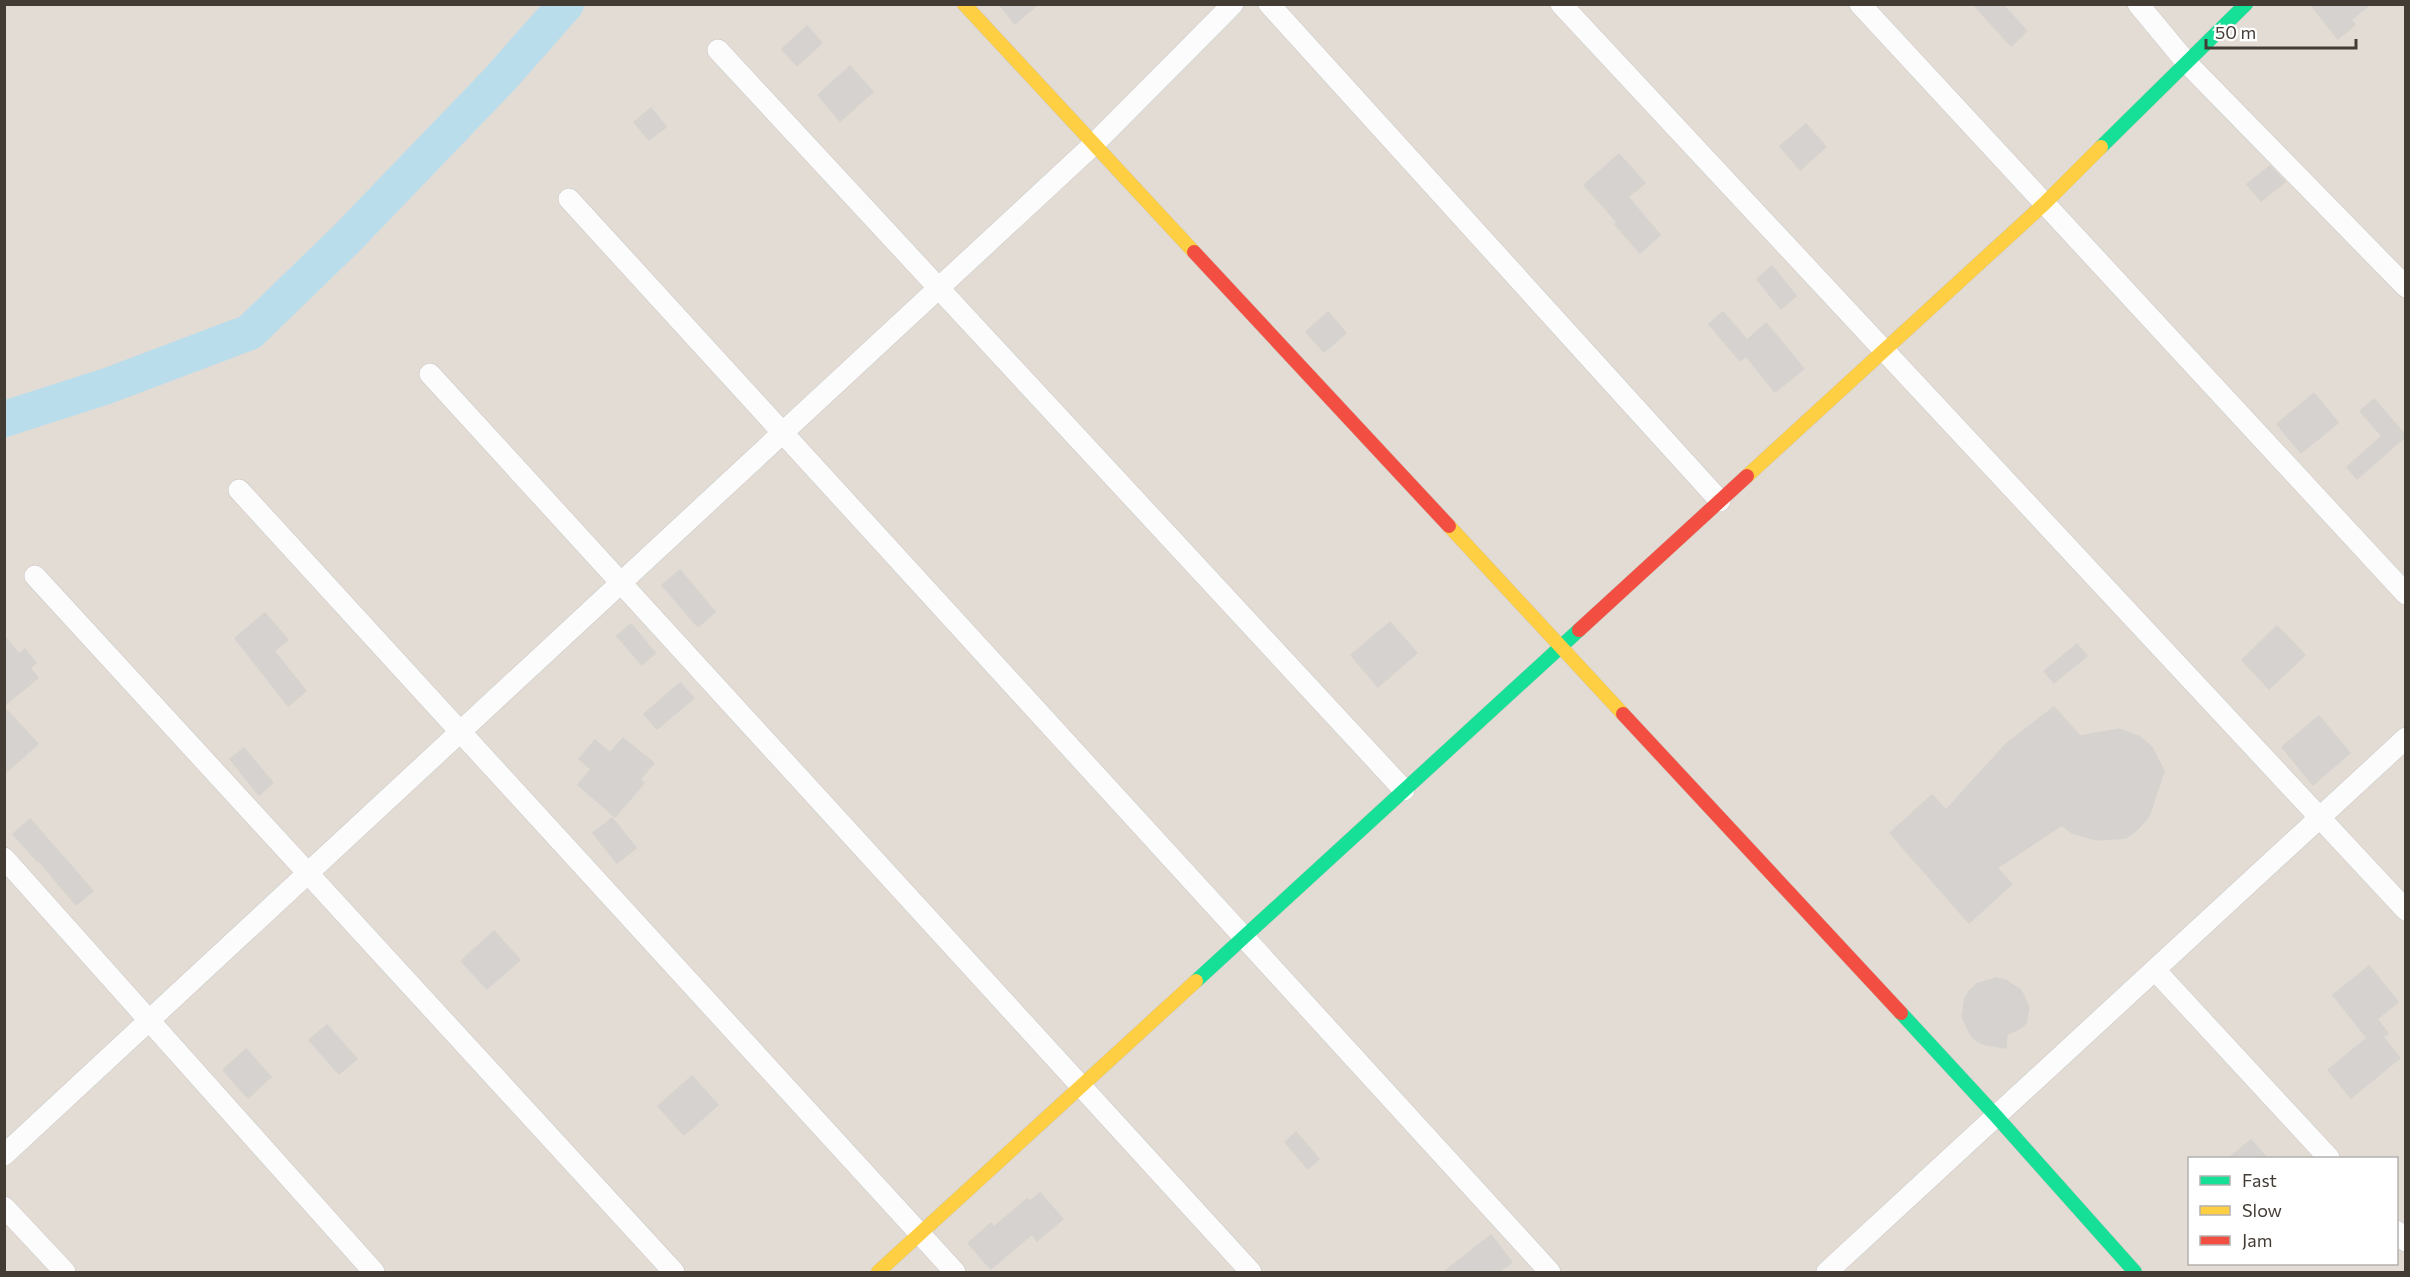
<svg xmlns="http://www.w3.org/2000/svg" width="2410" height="1277" font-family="Commissioner,sans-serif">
<rect width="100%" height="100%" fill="#eeebe8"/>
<path fill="#e2dcd5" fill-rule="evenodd" d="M5 5H2405V1272H5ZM2190 1158H2396V1264H2190Z"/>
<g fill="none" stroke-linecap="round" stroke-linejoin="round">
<path stroke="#baddeb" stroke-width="36" d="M4 419 107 386 250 332 347 238 499 80 566 4"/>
</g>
<g fill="#d6d2cf" stroke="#d6d2ce" stroke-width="1.5">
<path d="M999 4H1038L1015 24Z"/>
<path d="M1973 4H2002L2027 31 2011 46Z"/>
<path d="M2310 4H2370L2351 20 2355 25 2338 39Z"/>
<path d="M807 26 822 43 797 66 782 49Z"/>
<path d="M850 66 873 92 840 121 818 95Z"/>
<path d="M651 108 666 127 649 140 634 122Z"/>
<path d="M1806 124 1826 147 1800 170 1780 146Z"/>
<path d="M1619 154 1645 183 1628 197 1660 235 1640 253 1615 224 1617 222 1584 185Z"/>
<path d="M2270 166 2285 182 2261 201 2247 184Z"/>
<path d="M1772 266 1796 296 1781 309 1757 279Z"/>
<path d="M1328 312 1346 333 1324 352 1306 332Z"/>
<path d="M1723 312 1747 340 1766 323 1804 369 1775 392 1746 356 1740 361 1709 324Z"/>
<path d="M2314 393 2338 423 2301 453 2277 424Z"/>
<path d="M2374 399 2406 436 2357 479 2347 467 2382 436 2360 411Z"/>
<path d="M680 570 715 612 698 627 662 585Z"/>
<path d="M265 613 288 640 274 651 306 691 288 706 235 638Z"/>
<path d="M1390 622 1417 653 1378 687 1351 655Z"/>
<path d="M631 624 655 653 642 665 617 636Z"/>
<path d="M2277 626 2305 655 2269 689 2242 660Z"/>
<path d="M4 636 19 654 25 649 36 663 30 668 38 678 4 706Z"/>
<path d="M2077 644 2087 656 2054 683 2044 671Z"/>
<path d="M680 683 694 698 657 729 644 714Z"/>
<path d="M4 707 38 744 4 774Z"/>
<path d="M2054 707 2080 736 2119 729 2140 737 2152 747 2164 771 2149 816 2137 830 2126 838 2097 840 2072 833 2062 825 1997 868 2012 884 1969 923 1890 833 1932 795 1946 810 2006 744Z"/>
<path d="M2319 716 2350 753 2313 785 2282 747Z"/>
<path d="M623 738 654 763 640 779 644 783 615 817 578 785 591 769 579 759 595 740 610 753Z"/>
<path d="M244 748 273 783 259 795 230 759Z"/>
<path d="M612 818 636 848 617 863 593 833Z"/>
<path d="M30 819 93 891 76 905 39 861 38 862 13 834Z"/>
<path d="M494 931 520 960 487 989 461 961Z"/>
<path d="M2369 966 2398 1002 2377 1019 2388 1033 2383 1037 2400 1058 2351 1098 2328 1070 2367 1038 2333 995Z"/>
<path d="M1996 978 2005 980 2021 990 2029 1008 2026 1023 2019 1029 2007 1034 2006 1048 1986 1045 1977 1041 1970 1034 1962 1017 1965 998 1970 990 1977 984Z"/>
<path d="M327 1025 357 1059 339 1074 309 1040Z"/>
<path d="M246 1049 271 1077 248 1098 223 1070Z"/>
<path d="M692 1076 718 1105 684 1135 658 1106Z"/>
<path d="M1296 1132 1319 1159 1308 1169 1285 1142Z"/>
<path d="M2251 1140 2267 1158H2229Z"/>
<path d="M1040 1193 1063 1219 1037 1241 1032 1234 991 1269 968 1243 991 1223 994 1227 1027 1199 1030 1201Z"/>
<path d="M1491 1235 1512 1262 1499 1272H1444Z"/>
</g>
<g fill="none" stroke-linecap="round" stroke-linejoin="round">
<defs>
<g id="street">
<path d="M1269 4 1720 501"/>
<path d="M1561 4 2406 910"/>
<path d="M1860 4 2406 594"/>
<path d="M2138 4 2187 63 2406 287"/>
<path d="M718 50 1404 790"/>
<path d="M569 199 1550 1272"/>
<path d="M430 374 1251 1272"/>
<path d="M239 490 955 1272"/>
<path d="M35 576 674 1272"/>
<path d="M4 858 374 1272"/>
<path d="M2155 970 2329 1158"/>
<path d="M4 1155 1094 144 1233 4"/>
<path d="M4 1207 65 1272"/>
<path d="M2396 1231 2406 1241"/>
<path d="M1827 1272 2406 738"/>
</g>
<g id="fast">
<path d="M2101 147 2246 4"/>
<path d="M1196 981 1579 630"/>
<path d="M1901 1013 1996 1116 2135 1272"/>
</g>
<g id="slow">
<path d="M964 4 1194 252"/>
<path d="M1747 476 2044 204 2101 147"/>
<path d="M1449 526 1623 714"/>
<path d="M878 1272 1196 981"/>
</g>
<g id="jam">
<path d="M1194 252 1449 526"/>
<path d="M1579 630 1747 476"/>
<path d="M1623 714 1901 1013"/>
</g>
</defs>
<use href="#street" stroke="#cac7c4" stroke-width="22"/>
<use href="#fast" stroke="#cec9c1" stroke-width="15"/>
<use href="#slow" stroke="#cec9c1" stroke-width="15"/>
<use href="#jam" stroke="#cec9c1" stroke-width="15"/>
<use href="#street" stroke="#fcfcfc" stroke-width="21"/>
<use href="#fast" stroke="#16e098" stroke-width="14"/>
<use href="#slow" stroke="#ffcf43" stroke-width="14"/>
<use href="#jam" stroke="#f24e42" stroke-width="14"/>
</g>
<rect width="2410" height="1277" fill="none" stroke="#433c35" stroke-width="12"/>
<rect x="2188" y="1157" width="210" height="108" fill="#ffffff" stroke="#b4b1ae" stroke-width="1.5"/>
<rect x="2200" y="1176" width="30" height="9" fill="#16e098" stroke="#b4b1ae" stroke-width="1.5"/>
<text x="2242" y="1187" font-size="18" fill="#433c35">Fast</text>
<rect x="2200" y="1206" width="30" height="9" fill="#ffcf43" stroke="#b4b1ae" stroke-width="1.5"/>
<text x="2242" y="1217" font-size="18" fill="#433c35">Slow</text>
<rect x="2200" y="1236" width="30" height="9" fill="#f24e42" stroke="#b4b1ae" stroke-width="1.5"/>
<text x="2242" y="1247" font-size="18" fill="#433c35">Jam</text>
<path d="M2206 39v9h150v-9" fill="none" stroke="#433c35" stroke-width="3"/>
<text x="2215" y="39" font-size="18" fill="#433c35" stroke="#ffffff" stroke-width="4.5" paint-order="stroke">50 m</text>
</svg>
